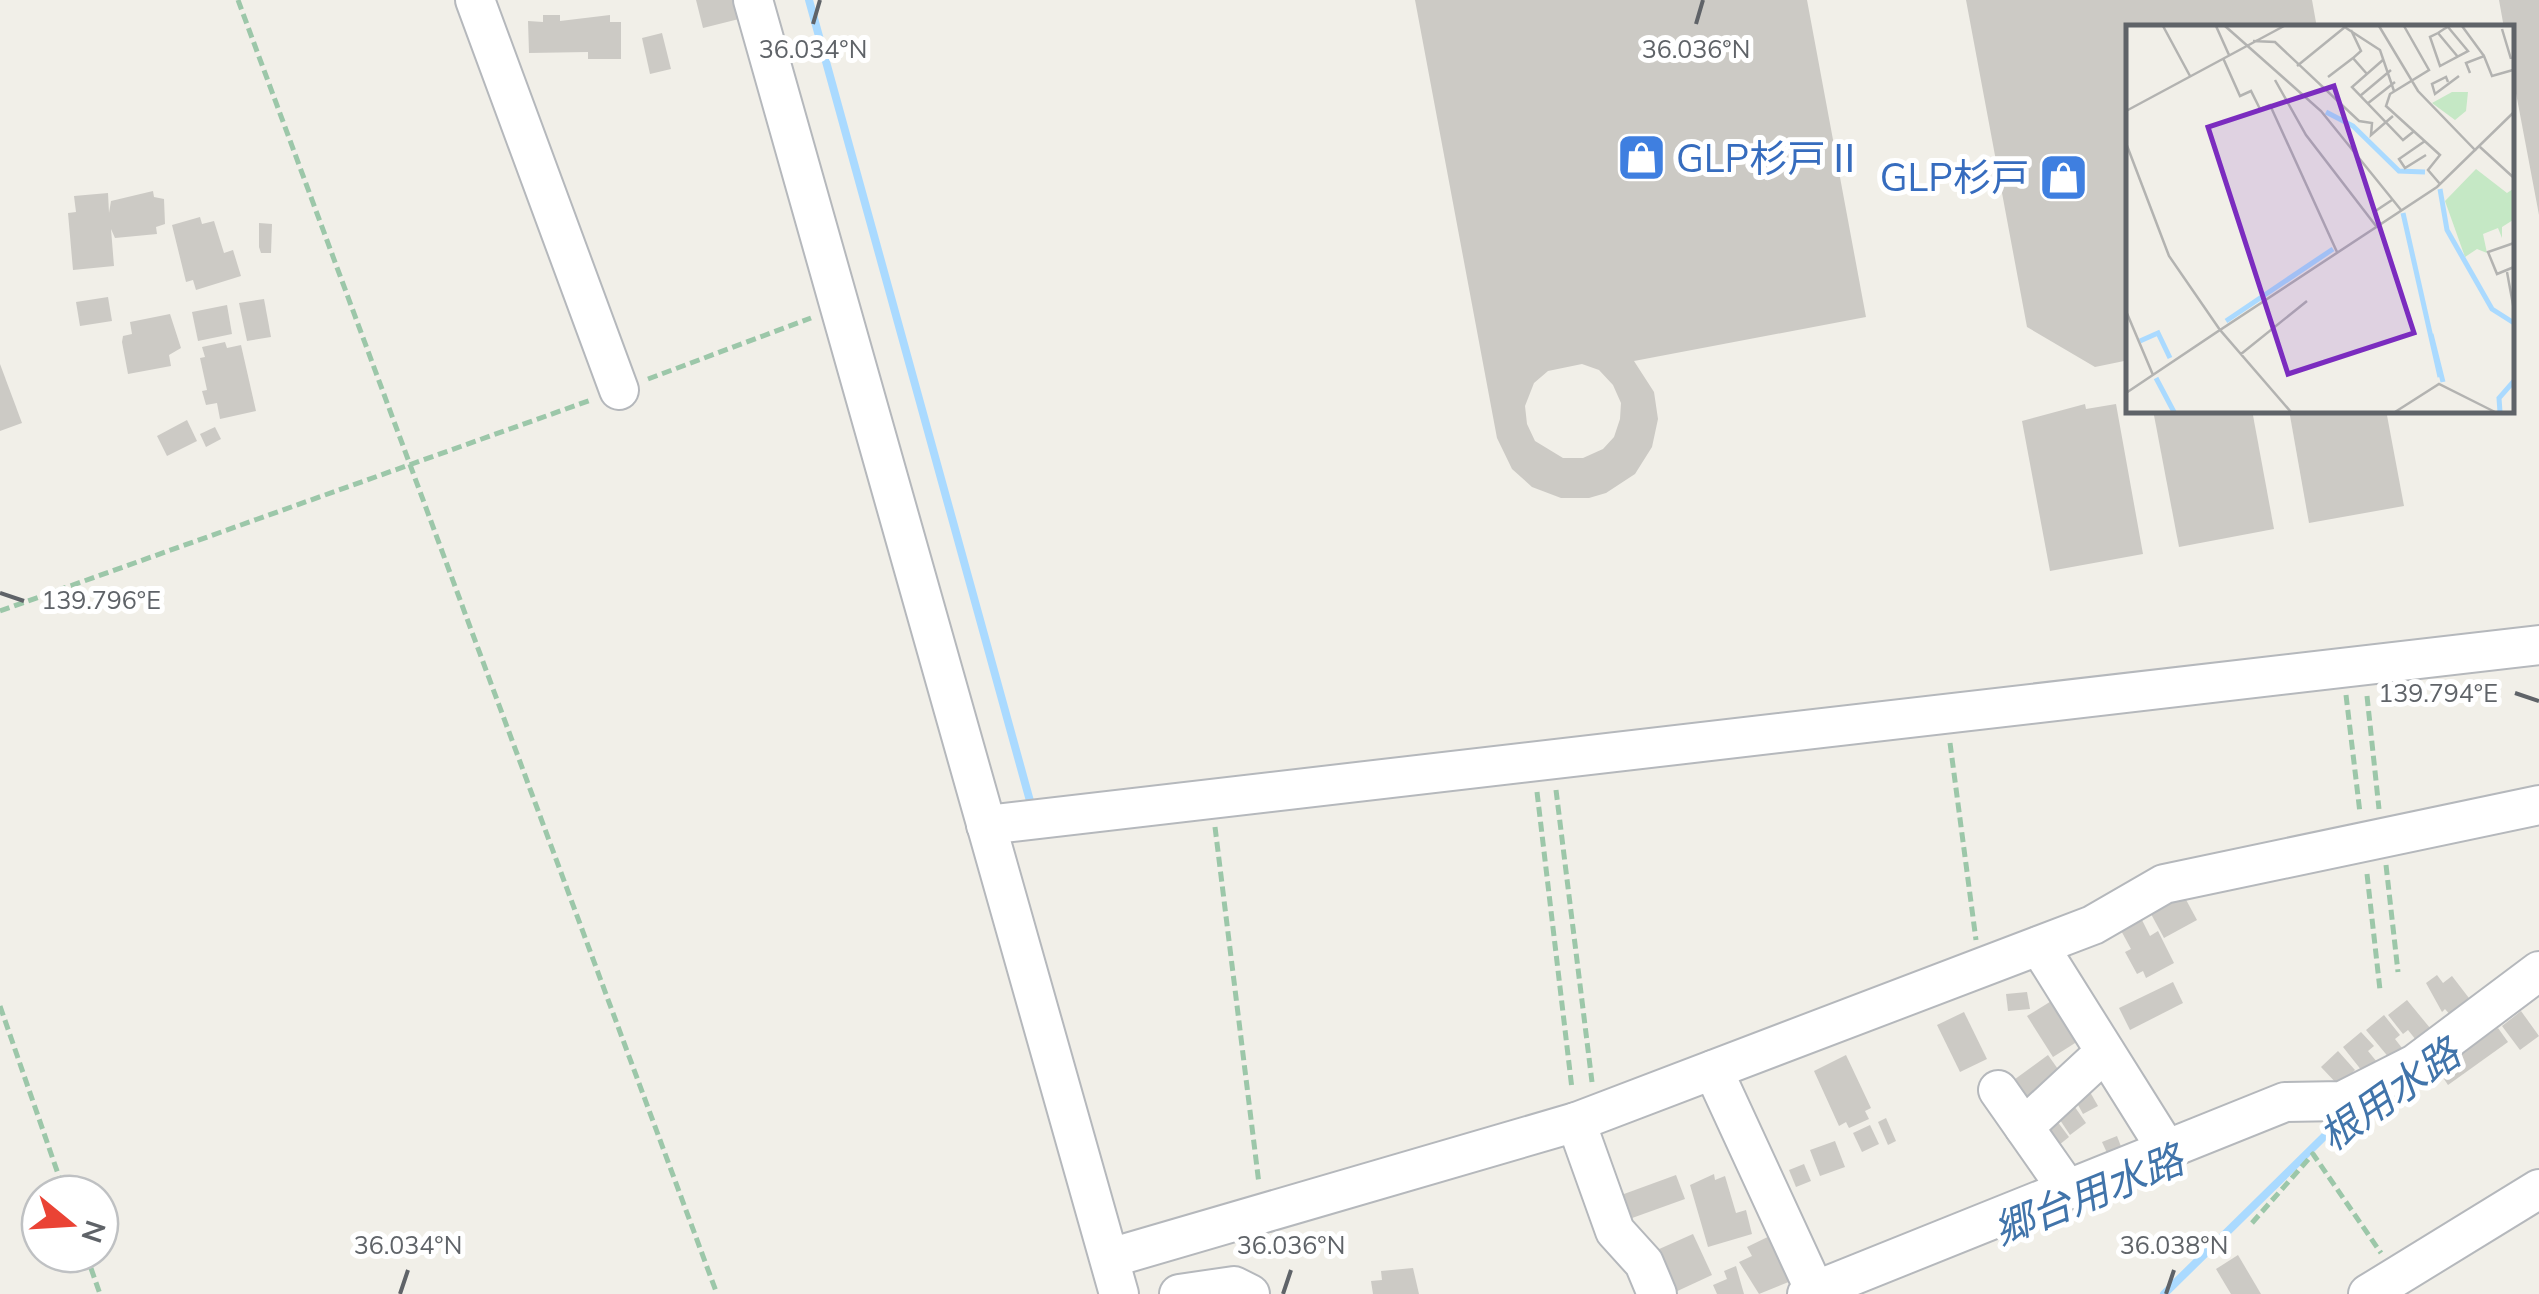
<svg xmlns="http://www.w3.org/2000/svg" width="2539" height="1294" font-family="Mulish,'Noto Sans JP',sans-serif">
<rect width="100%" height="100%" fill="#f1efe8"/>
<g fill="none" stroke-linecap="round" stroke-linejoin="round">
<g stroke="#aadaff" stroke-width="8">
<path d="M809 0 1030 801"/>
<path d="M2164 1294 2346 1115"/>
</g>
</g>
<g fill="#cccac5" fill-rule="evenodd">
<path d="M696 0H734L739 19 703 28Z"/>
<path d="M1415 0H1807L1866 317 1634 361 1654 392 1658 419 1652 447 1635 474 1606 493 1589 498H1561L1532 487 1512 469 1497 438ZM1582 364 1599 370 1613 385 1621 403 1620 419 1614 437 1603 449 1583 458H1563L1535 441 1527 424 1525 406 1534 383 1548 371Z"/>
<path d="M1966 0H2312L2317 28H2129V360L2095 367 2027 327Z"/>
<path d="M2499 0H2539V215L2512 72V28H2504Z"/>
<path d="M543 15H560V21L610 15V22H621V59H588V52L529 53 528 21 543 22Z"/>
<path d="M662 33 671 69 650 74 642 38Z"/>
<path d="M153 191 154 197 164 199 165 224 156 227 157 234 115 238 111 229 114 266 73 270 68 213 76 212 74 196 108 193 109 213 111 201Z"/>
<path d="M200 217 202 224 214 221 224 253 233 250 241 276 196 290 193 280 186 282 172 225Z"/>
<path d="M259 223 272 224 271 253H261L259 247Z"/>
<path d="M108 297 112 321 80 326 76 302Z"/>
<path d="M264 299 271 337 247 341 239 303Z"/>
<path d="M227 305 232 334 198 341 192 312Z"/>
<path d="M170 314 181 348 169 355 171 366 128 374 122 342 123 336 132 334 130 322Z"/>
<path d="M225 342 227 348 241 345 256 411 220 419 217 403 206 405 202 391 207 390 200 358 205 357 202 347Z"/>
<path d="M0 364 22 423 0 431Z"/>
<path d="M2085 404 2086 409 2116 404 2143 554 2050 571 2022 421Z"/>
<path d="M2153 410H2252L2274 529 2179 547Z"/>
<path d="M2289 410H2386L2404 506 2309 523Z"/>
<path d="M187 420 197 441 167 456 157 436Z"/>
<path d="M215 427 221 439 206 447 200 434Z"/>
<path d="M2184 896 2197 920 2164 938 2151 914Z"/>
<path d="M2139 914 2150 936 2158 931 2174 963 2146 978 2143 971 2137 974 2125 952 2131 949 2118 925Z"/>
<path d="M2437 975 2443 983 2452 976 2472 1002 2452 1017 2445 1009 2442 1012 2426 983Z"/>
<path d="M2173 982 2183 1003 2130 1030 2119 1008Z"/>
<path d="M2027 992 2030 1009 2008 1011 2006 994Z"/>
<path d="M2053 1000 2083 1038 2053 1057 2027 1016Z"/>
<path d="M2407 1000 2430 1028 2416 1040 2408 1030 2403 1034 2388 1015Z"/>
<path d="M2521 1011 2539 1036 2520 1050 2502 1026Z"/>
<path d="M1964 1012 1987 1059 1960 1072 1937 1025Z"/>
<path d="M2384 1015 2400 1035 2395 1039 2402 1048 2390 1059 2366 1030Z"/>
<path d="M2498 1028 2508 1042 2448 1085 2438 1070Z"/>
<path d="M2361 1032 2374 1046 2368 1051 2377 1062 2366 1076 2343 1047Z"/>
<path d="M2338 1051 2355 1070 2339 1086 2321 1067Z"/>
<path d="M1846 1055 1871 1108 1865 1111 1869 1119 1849 1128 1846 1122 1839 1126 1814 1071Z"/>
<path d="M2048 1055 2065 1079 2028 1106 2011 1082Z"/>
<path d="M2086 1085 2098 1106 2083 1114 2072 1094Z"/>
<path d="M2070 1100 2086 1123 2070 1135 2054 1111Z"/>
<path d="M2051 1113 2069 1137 2054 1149 2035 1126Z"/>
<path d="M1886 1118 1896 1141 1888 1145 1878 1122Z"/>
<path d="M1870 1125 1879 1144 1862 1152 1853 1133Z"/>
<path d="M2117 1136 2122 1149 2108 1155 2102 1142Z"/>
<path d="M1835 1141 1845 1167 1820 1176 1810 1150Z"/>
<path d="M1804 1164 1811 1181 1796 1187 1789 1170Z"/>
<path d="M1714 1174 1715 1180 1725 1176 1736 1213 1746 1210 1752 1234 1708 1247 1690 1185Z"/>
<path d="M1676 1175 1685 1199 1621 1222 1613 1198Z"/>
<path d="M1780 1231 1801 1277 1759 1294 1739 1262 1752 1256 1747 1247Z"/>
<path d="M1693 1234 1712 1275 1671 1294 1648 1254Z"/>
<path d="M2238 1255 2261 1294H2231L2216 1269Z"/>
<path d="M1736 1266 1744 1294H1717L1713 1285 1727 1279 1724 1271Z"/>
<path d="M1413 1268 1419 1294H1373L1371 1281 1382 1280 1381 1271Z"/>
</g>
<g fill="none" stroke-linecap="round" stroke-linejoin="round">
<defs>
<g id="minor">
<path d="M475 0 619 390"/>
<path d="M753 0 1119 1294"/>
<path d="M986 825 2539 645"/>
<path d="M2039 946 2167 1150"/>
<path d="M1713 1070 1815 1291"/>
<path d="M1998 1090 2068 1190"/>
<path d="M1576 1122 1615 1231 1644 1263 1657 1294"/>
<path d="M2024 1127 2105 1052"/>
<path d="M1110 1258 1576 1122 2093 925 2164 884 2539 805"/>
<path d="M1179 1294 1234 1286 1250 1294"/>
<path d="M1807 1294 2285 1102 2342 1101 2415 1064 2539 971"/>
<path d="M2368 1294 2539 1189"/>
</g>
</defs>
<use href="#minor" stroke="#b5b8bc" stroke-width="42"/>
<g stroke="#9cc7a9" stroke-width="5" stroke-dasharray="10 5" stroke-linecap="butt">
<path d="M238 0 717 1294"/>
<path d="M648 379 811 318"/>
<path d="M0 611 591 400"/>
<path d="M2346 695 2360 813"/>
<path d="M2367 696 2379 809"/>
<path d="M1950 743 1976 940"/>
<path d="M1556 790 1592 1082"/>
<path d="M1537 792 1572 1089"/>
<path d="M1215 827 1259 1184"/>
<path d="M2386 865 2398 972"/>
<path d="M2367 874 2380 990"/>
<path d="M0 1006 65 1194"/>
<path d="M2252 1223 2313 1154 2381 1253"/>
<path d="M86 1254 100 1294"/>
</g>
<use href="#minor" stroke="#fff" stroke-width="38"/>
</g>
<path fill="none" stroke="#5f6368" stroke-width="4" d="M813 24 820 0M1696 24 1703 0M0 593 24 601M2515 693 2539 701M400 1294 408 1270M1283 1294 1291 1270M2166 1294 2174 1270"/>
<defs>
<symbol id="shop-square" viewBox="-11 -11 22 22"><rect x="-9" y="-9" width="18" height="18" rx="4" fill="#3f7fe0" stroke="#fff"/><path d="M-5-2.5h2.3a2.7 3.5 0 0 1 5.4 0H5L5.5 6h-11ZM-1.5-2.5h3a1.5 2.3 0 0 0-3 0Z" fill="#fff"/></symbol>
</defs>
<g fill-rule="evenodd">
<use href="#shop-square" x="1614" y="130" width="55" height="55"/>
<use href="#shop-square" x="2036" y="150" width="55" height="55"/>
</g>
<g text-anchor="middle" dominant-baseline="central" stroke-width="10" stroke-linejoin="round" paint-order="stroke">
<g font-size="38" fill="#366cbe" stroke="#fff" text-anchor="start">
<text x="1676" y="158">GLP杉戸Ⅱ</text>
<text x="2029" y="177" text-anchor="end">GLP杉戸</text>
</g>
<g font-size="40" font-style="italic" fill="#4174aa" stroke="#fff">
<text transform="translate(2389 1094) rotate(-35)">根用水路</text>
<text transform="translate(2088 1194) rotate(-22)">郷台用水路</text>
</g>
</g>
<g transform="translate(2126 25)">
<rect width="388" height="388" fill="#f1efe8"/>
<path d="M326 67H342L340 86 329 95 306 78ZM350 144 381 168 387 164V195L376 202V213L372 203 357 209 361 228 351 224 339 232 319 176Z" fill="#c5e8c5"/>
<path fill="none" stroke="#aadaff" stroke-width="5" d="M200 87 227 101 273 146 299 147M314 164 321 205 366 284 388 298M277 188 314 352M100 296 207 224M305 309 317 357M14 316 32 308 44 333M30 353 48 387M374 387 373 373 388 356"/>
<path fill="none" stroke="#b3b3b1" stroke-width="2.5" d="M37 1 64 51M90 1 103 30M99 1 195 86 275 185M217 1 254 25 268 66M253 1 292 66 350 126M278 1 303 45 264 69 260 81 314 130 302 145 314 159M336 1 358 31M322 2 342 26 314 41 304 12 312 8 318 4 324 1M376 4 385 34M225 5 235 26 227 33 241 49M312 8 332 32M127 16 149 17 233 96 246 98 245 110 267 91M97 33 114 71 125 66 134 84 144 80 211 227M258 34 226 62 277 115 287 107M171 41 219 2M344 48 340 38 358 31 366 51 387 45M202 52 227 33M149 55 180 110 250 201M322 57 320 52 306 59 309 69 333 51M234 71 265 45M241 79 269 57M0 86 158 1M299 116 273 134 279 143 300 130M0 118 43 231 94 305 311 162 388 87M354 122 388 153M254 199 248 187 266 175M388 218 362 227 371 249 388 242M381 247 388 285M0 286 27 350M115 329 181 276M0 368 94 305 165 387M269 387 313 359 369 387"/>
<path fill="#7b2cbf" fill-opacity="0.15" stroke="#7b2cbf" stroke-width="5" d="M208 61 288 308 162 349 82 102Z"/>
<rect width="388" height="388" fill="none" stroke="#5f6368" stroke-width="5"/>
</g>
<g font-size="25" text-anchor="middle" fill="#5f6368" stroke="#fff" stroke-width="10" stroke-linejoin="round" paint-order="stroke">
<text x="813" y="58">36.034°N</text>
<text x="1696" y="58">36.036°N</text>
<text x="101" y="609">139.796°E</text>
<text x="2438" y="702">139.794°E</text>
<text x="408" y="1254">36.034°N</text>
<text x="1291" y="1254">36.036°N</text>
<text x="2174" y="1254">36.038°N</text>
</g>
<g transform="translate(70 1224) rotate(108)"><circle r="48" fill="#ffffff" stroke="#bfc1c3" stroke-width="2.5"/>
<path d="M0-8L18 38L0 25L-18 38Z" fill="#ea4335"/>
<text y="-15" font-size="28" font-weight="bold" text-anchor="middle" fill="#5f6368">N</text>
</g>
</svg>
